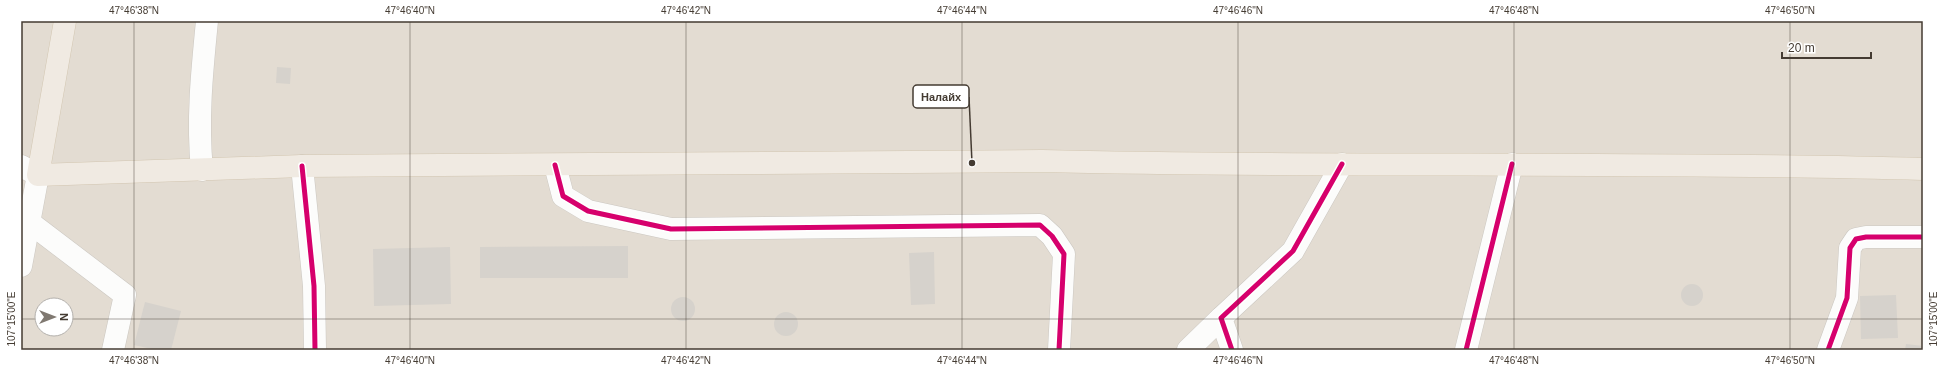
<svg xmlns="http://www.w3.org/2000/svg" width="1944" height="371" font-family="Arial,sans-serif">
<rect width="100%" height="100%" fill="#eeebe5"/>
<path fill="#e3dcd2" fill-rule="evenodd" d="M21 21H1923V350H21ZM42 305H66V329H42Z"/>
<g fill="#d6d2cc">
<path d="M277 67 291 68 290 84 276 83Z"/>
<path d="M628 246V278H480V247Z"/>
<path d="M450 247 451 304 374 306 373 249Z"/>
<path d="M934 252 935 304 911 305 909 253Z"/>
<circle cx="1692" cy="295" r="11"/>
<path d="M1896 295 1898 338 1861 339 1860 296Z"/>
<circle cx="683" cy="309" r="12"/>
<path d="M145 302 181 311 171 350H156L134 345Z"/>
<circle cx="786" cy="324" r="12"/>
<path d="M1906 344 1923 346V350H1905Z"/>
</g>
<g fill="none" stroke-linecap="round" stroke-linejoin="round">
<defs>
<g id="minor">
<path d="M555 165 563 196 588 211 671 229 1040 225 1052 236 1064 254 1059 350"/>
<path d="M21 166 38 175 21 266"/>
<path d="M302 166 314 286 315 350"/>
<path d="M202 170C197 120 202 71 207 21"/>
<path d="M29 222 125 295 113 350"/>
<path d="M1188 350 1221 318"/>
<path d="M1232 350 1221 318 1293 251 1342 164"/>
<path d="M1466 350 1512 164"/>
<path d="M1828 350 1847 298 1850 248 1856 239 1866 237H1923"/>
</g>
<path id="major" d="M65 21 38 175 302 166 1042 161C1336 168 1630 161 1923 169"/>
</defs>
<use href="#minor" stroke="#cbc7c1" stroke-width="23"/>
<use href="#major" stroke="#d2c6b1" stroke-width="23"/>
<use href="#minor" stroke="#fcfcfb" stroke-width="22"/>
<use href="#major" stroke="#f0eae2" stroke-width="22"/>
<defs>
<g id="cycleway">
<path d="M555 165 563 196 588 211 671 229 1040 225 1052 236 1064 254 1059 350"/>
<path d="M302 166 314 286 315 350"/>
<path d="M1232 350 1221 318 1293 251 1342 164"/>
<path d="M1466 350 1512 164"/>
<path d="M1828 350 1847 298 1850 248 1856 239 1866 237H1923"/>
</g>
</defs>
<use href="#cycleway" stroke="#fff" stroke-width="8"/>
<use href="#cycleway" stroke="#d6006c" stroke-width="5"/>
</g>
<path fill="none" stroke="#443b32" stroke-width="1" stroke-opacity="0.45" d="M134 21V350M410 21V350M686 21V350M962 21V350M1238 21V350M1514 21V350M1790 21V350M21 319H42M66 319H1923"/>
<path fill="none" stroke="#443b32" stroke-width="1.5" d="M972 163L969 97"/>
<circle fill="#443b32" stroke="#fff" stroke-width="1.5" cx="972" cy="163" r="4"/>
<rect fill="#fff" stroke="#443b32" stroke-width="1.5" x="913" y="85" width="56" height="23" rx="4"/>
<g font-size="11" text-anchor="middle" font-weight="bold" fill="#443b32">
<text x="941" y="101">Налайх</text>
</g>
<rect width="1944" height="371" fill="none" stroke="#ffffff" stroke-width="44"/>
<g transform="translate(54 317) rotate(90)"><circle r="19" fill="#ffffff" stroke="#b4b1ad"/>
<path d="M0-3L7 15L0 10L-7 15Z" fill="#807971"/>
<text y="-6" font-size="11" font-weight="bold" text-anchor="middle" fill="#443b32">N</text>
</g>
<path d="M1782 52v6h89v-6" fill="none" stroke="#443b32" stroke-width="2"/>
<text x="1788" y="52" font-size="12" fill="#443b32" stroke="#ffffff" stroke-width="3" paint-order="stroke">20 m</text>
<rect x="22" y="22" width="1900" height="327" fill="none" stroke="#443b32" stroke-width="1.5"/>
<g font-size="10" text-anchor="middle" fill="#443b32">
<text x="134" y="14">47°46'38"N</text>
<text x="410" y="14">47°46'40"N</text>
<text x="686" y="14">47°46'42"N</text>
<text x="962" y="14">47°46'44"N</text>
<text x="1238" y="14">47°46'46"N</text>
<text x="1514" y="14">47°46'48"N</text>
<text x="1790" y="14">47°46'50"N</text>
<text transform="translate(1933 319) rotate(-90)" y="4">107°15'00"E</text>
<text transform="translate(11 319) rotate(-90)" y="4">107°15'00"E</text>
<text x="134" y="364">47°46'38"N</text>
<text x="410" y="364">47°46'40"N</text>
<text x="686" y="364">47°46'42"N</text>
<text x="962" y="364">47°46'44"N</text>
<text x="1238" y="364">47°46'46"N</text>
<text x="1514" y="364">47°46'48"N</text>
<text x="1790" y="364">47°46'50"N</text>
</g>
</svg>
